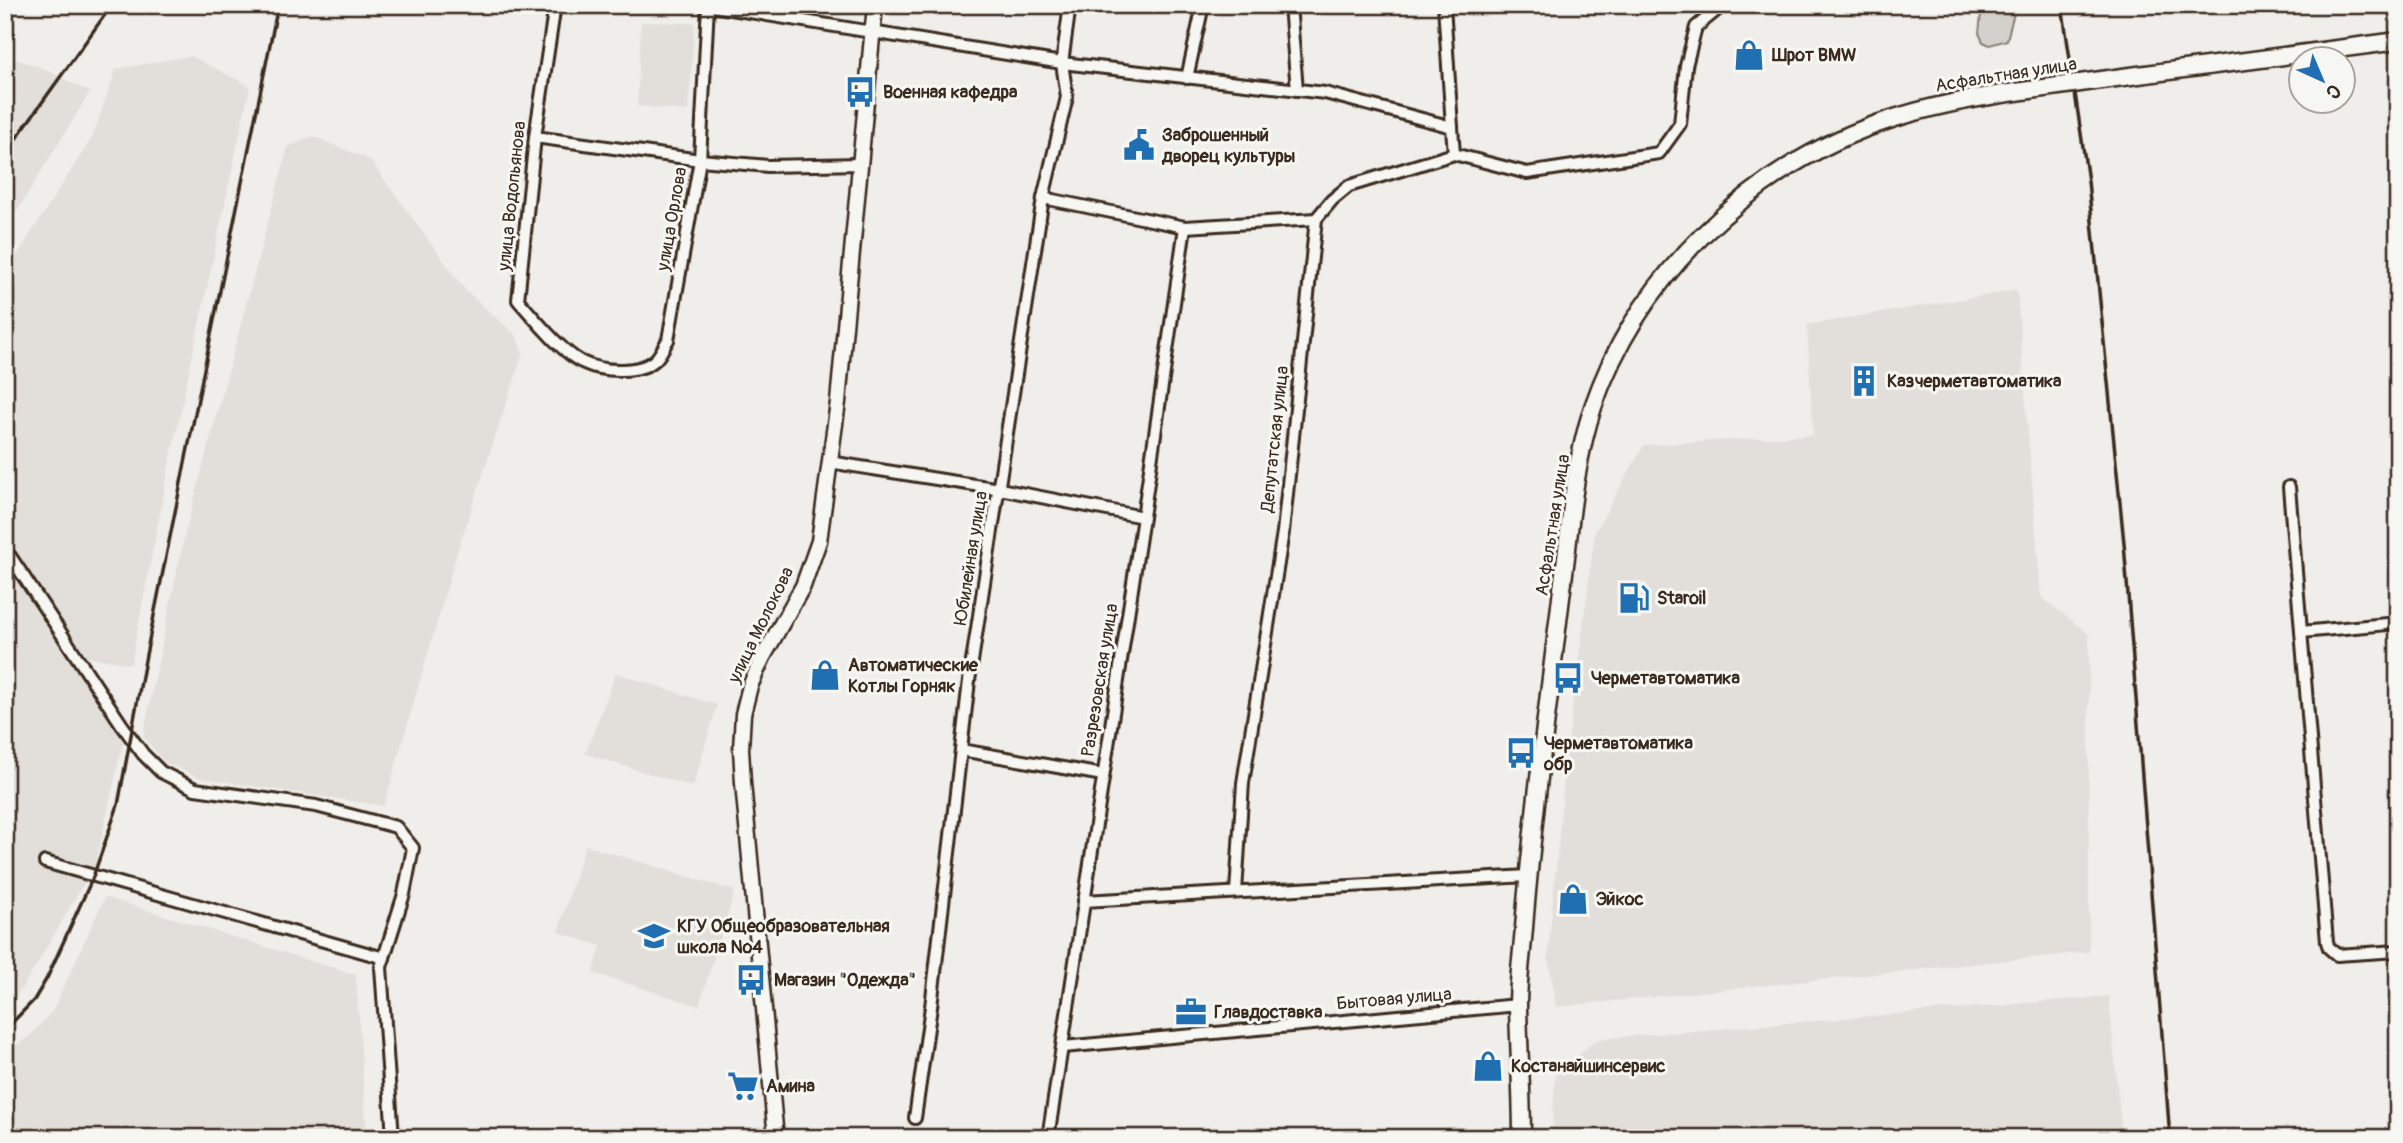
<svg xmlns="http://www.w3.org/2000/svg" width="2403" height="1143" font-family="Pangolin,sans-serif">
<rect width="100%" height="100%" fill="#efeeea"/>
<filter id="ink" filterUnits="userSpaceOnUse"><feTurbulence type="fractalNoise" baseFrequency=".0143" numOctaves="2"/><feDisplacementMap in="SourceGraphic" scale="14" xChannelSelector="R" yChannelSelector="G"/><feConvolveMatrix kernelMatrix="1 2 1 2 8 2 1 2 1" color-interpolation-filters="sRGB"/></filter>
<g filter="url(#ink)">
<g fill="#e2dfdb">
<path d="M641 22 695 23 688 111 637 106Z"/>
<path d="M5 56 40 67 90 92 5 231Z"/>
<path d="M191 56 250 86 169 466 131 664 86 657 19 557 5 548V274L93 136 116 69Z"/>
<path d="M312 136 370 160 466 291 516 335 523 353 458 549 384 806 200 778 164 762 143 736 184 537 288 147Z"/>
<path d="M2017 290 2041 597 2089 634V952L1556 1007 1548 955 1566 757 1595 532 1644 445 1813 435 1807 325Z"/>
<path d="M5 559 123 742 96 863 40 959 10 1007 5 1010Z"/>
<path d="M616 673 717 705 693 787 585 754Z"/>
<path d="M585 845 735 891 699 1006 593 973 601 946 558 932Z"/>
<path d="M105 897 356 975 367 1138H5V1053L31 1035 53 1010Z"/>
<path d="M2109 996 2122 1138H1552L1555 1075 1597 1039Z"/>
</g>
<path fill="#d4d1cc" stroke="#887e75" stroke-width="2" d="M1982 5H2016L2007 40 1990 45 1983 42 1979 33Z"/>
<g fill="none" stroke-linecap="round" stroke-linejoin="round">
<defs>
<g id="minor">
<path d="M555 5 535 137 518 300C533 317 563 354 584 363 603 372 641 374 656 359 661 354 664 346 668 340L700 160 708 5"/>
<path d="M706 5 1062 63 1325 93 1452 127 1454 154"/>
<path d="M1290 5 1297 90"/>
<path d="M1444 5 1452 127"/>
<path d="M1187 78 1203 5"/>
<path d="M535 137 700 160 768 166 861 164"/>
<path d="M1043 198 1185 227 1316 219"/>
<path d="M829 462 1000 489 1143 517"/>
<path d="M2289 487 2327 942 2329 948 2337 955 2398 951"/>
<path d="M5 555 10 556 122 725 143 754 161 772 195 789 316 806 396 827 413 848 404 894 381 967 393 1138"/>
<path d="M2301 632 2398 623"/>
<path d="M961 750 1103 775"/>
<path d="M45 862 384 958"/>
<path d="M1236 892 1243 783 1283 532 1316 219 1332 200 1349 186 1454 154 1527 173 1659 153 1680 124 1686 66 1696 27 1723 5"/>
<path d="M1084 901 1528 876"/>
<path d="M1063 1047 1518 1005"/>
<path d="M915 1118 931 1007 969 681 1043 198 1067 97 1062 63 1070 5"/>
<path d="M1048 1138 1143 517 1185 227"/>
</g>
<path id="tertiary" d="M776 1138 743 783 741 749 743 714 750 686 763 657 803 586 819 541 838 402 875 5"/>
<g id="secondary">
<path d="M2123 77 2398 41"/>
<path d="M1522 1138C1522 1094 1519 1050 1518 1006 1518 980 1522 954 1524 928 1530 847 1540 767 1550 686 1556 641 1561 595 1567 549 1572 502 1578 453 1593 407 1637 278 1749 170 1877 124 1927 106 1978 97 2030 90"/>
</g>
</defs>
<use href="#minor" stroke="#3b2a1e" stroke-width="16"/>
<use href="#tertiary" stroke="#3b2a1e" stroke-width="19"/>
<use href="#secondary" stroke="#3b2a1e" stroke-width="21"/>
<use href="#minor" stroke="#f6f6f2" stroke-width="10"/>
<use href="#tertiary" stroke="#f6f6f2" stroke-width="14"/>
<use href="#secondary" stroke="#f6f6f2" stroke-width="16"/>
<g stroke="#3b2a1e" stroke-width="3.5">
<path d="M2062 5 2088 181 2124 543 2170 1138"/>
<path d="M5 154 112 5"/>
<path d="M5 1030 34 1000 47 978 93 877 118 805 146 655 278 5"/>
</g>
<defs>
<path id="secondary-bridge" d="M2030 90 2123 77"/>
</defs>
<use href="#secondary-bridge" stroke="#3b2a1e" stroke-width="21" stroke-linecap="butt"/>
<use href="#secondary-bridge" stroke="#f6f6f2" stroke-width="16"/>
</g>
</g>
<defs>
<symbol id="shop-bare" viewBox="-9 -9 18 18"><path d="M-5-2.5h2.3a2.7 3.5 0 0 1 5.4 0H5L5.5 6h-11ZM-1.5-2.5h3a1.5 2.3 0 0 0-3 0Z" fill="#1f6fb2" stroke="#f6f6f2" stroke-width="2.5" paint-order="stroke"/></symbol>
<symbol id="bus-bare" viewBox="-9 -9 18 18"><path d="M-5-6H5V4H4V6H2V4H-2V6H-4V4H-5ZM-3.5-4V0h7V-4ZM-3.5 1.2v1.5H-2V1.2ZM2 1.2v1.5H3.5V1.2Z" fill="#1f6fb2" stroke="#f6f6f2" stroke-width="2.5" paint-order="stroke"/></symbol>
<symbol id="civic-bare" viewBox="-9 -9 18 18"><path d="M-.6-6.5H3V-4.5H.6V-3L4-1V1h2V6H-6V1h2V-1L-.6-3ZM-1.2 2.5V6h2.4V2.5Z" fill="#1f6fb2" stroke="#f6f6f2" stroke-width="2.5" paint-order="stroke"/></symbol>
<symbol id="building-bare" viewBox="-9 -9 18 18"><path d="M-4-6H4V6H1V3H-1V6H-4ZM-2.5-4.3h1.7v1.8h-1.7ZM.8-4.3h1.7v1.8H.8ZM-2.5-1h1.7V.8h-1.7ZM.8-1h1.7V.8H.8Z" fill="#1f6fb2" stroke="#f6f6f2" stroke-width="2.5" paint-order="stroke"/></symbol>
<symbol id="fuel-bare" viewBox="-9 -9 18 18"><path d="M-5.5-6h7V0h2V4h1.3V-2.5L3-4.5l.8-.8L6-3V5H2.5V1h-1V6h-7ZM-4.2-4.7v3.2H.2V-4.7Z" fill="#1f6fb2" stroke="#f6f6f2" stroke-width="2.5" paint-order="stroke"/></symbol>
<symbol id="school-bare" viewBox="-9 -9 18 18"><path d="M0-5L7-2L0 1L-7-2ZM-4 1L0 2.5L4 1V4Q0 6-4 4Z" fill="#1f6fb2" stroke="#f6f6f2" stroke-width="2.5" paint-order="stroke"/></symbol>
<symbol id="office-bare" viewBox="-9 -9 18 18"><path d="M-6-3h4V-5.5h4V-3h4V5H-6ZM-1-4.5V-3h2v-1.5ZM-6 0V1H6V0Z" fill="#1f6fb2" stroke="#f6f6f2" stroke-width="2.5" paint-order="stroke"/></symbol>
<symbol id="supermarket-bare" viewBox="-9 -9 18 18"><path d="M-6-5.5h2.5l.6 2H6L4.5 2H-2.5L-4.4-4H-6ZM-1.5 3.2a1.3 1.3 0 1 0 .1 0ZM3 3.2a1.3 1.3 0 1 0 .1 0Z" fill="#1f6fb2" stroke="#f6f6f2" stroke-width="2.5" paint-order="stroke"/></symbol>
</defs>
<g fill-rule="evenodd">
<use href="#shop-bare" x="1727" y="33" width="44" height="44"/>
<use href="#bus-bare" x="838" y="70" width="44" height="44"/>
<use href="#civic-bare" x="1117" y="123" width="44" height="44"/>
<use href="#building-bare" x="1842" y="359" width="44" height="44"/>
<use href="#fuel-bare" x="1612" y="576" width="44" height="44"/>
<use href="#shop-bare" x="803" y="653" width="44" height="44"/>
<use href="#bus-bare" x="1546" y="656" width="44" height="44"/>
<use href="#bus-bare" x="1499" y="731" width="44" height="44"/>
<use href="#shop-bare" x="1551" y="877" width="44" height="44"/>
<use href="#school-bare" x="632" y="914" width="44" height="44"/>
<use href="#bus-bare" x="729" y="958" width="44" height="44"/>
<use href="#office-bare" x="1169" y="990" width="44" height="44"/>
<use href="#shop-bare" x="1466" y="1044" width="44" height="44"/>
<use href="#supermarket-bare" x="721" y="1064" width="44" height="44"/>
</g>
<g text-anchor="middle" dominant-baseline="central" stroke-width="6" stroke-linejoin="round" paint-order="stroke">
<g font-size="18" font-weight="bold" fill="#3b2a1e" stroke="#f6f6f2" text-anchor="start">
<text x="1772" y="55">Шрот BMW</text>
<text x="883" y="92">Военная кафедра</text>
<text x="1162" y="135">Заброшенный<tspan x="1162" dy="21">дворец культуры</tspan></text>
<text x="1887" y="381">Казчерметавтоматика</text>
<text x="1657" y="598">Staroil</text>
<text x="848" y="665">Автоматические<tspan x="848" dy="21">Котлы Горняк</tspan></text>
<text x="1591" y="678">Черметавтоматика</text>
<text x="1544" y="743">Черметавтоматика<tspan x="1544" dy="21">обр</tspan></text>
<text x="1596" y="899">Эйкос</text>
<text x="677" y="926">КГУ Общеобразовательная<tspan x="677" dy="21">школа №4</tspan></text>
<text x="774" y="980">Магазин "Одежда"</text>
<text x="1214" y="1012">Главдоставка</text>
<text x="1511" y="1066">Костанайшинсервис</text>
<text x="766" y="1086">Амина</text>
</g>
<g font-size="18" fill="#3b2a1e" stroke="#f6f6f2">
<text transform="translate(2006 75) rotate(-9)">Асфальтная улица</text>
<text transform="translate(512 196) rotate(-84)">улица Водопьянова</text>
<text transform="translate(672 219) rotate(-80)">улица Орлова</text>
<text transform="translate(1275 439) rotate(-84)">Депутатская улица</text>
<text transform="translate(1553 525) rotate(-81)">Асфальтная улица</text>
<text transform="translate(971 558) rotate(-81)">Юбилейная улица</text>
<text transform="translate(761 625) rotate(-64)">улица Молокова</text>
<text transform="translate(1100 680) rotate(-81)">Разрезовская улица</text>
<text transform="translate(1394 999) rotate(-5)">Бытовая улица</text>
</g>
</g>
<rect width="2403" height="1143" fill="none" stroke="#f6f6f2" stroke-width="28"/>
<rect x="14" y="14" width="2375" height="1115" fill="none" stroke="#3b2a1e" stroke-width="2.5" filter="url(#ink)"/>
<g transform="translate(2322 80) rotate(136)"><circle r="33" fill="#f6f6f2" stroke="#aba49d" stroke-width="2"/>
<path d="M0-5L12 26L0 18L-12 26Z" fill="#1f6fb2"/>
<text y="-10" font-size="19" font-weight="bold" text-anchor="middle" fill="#3b2a1e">С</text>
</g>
</svg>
